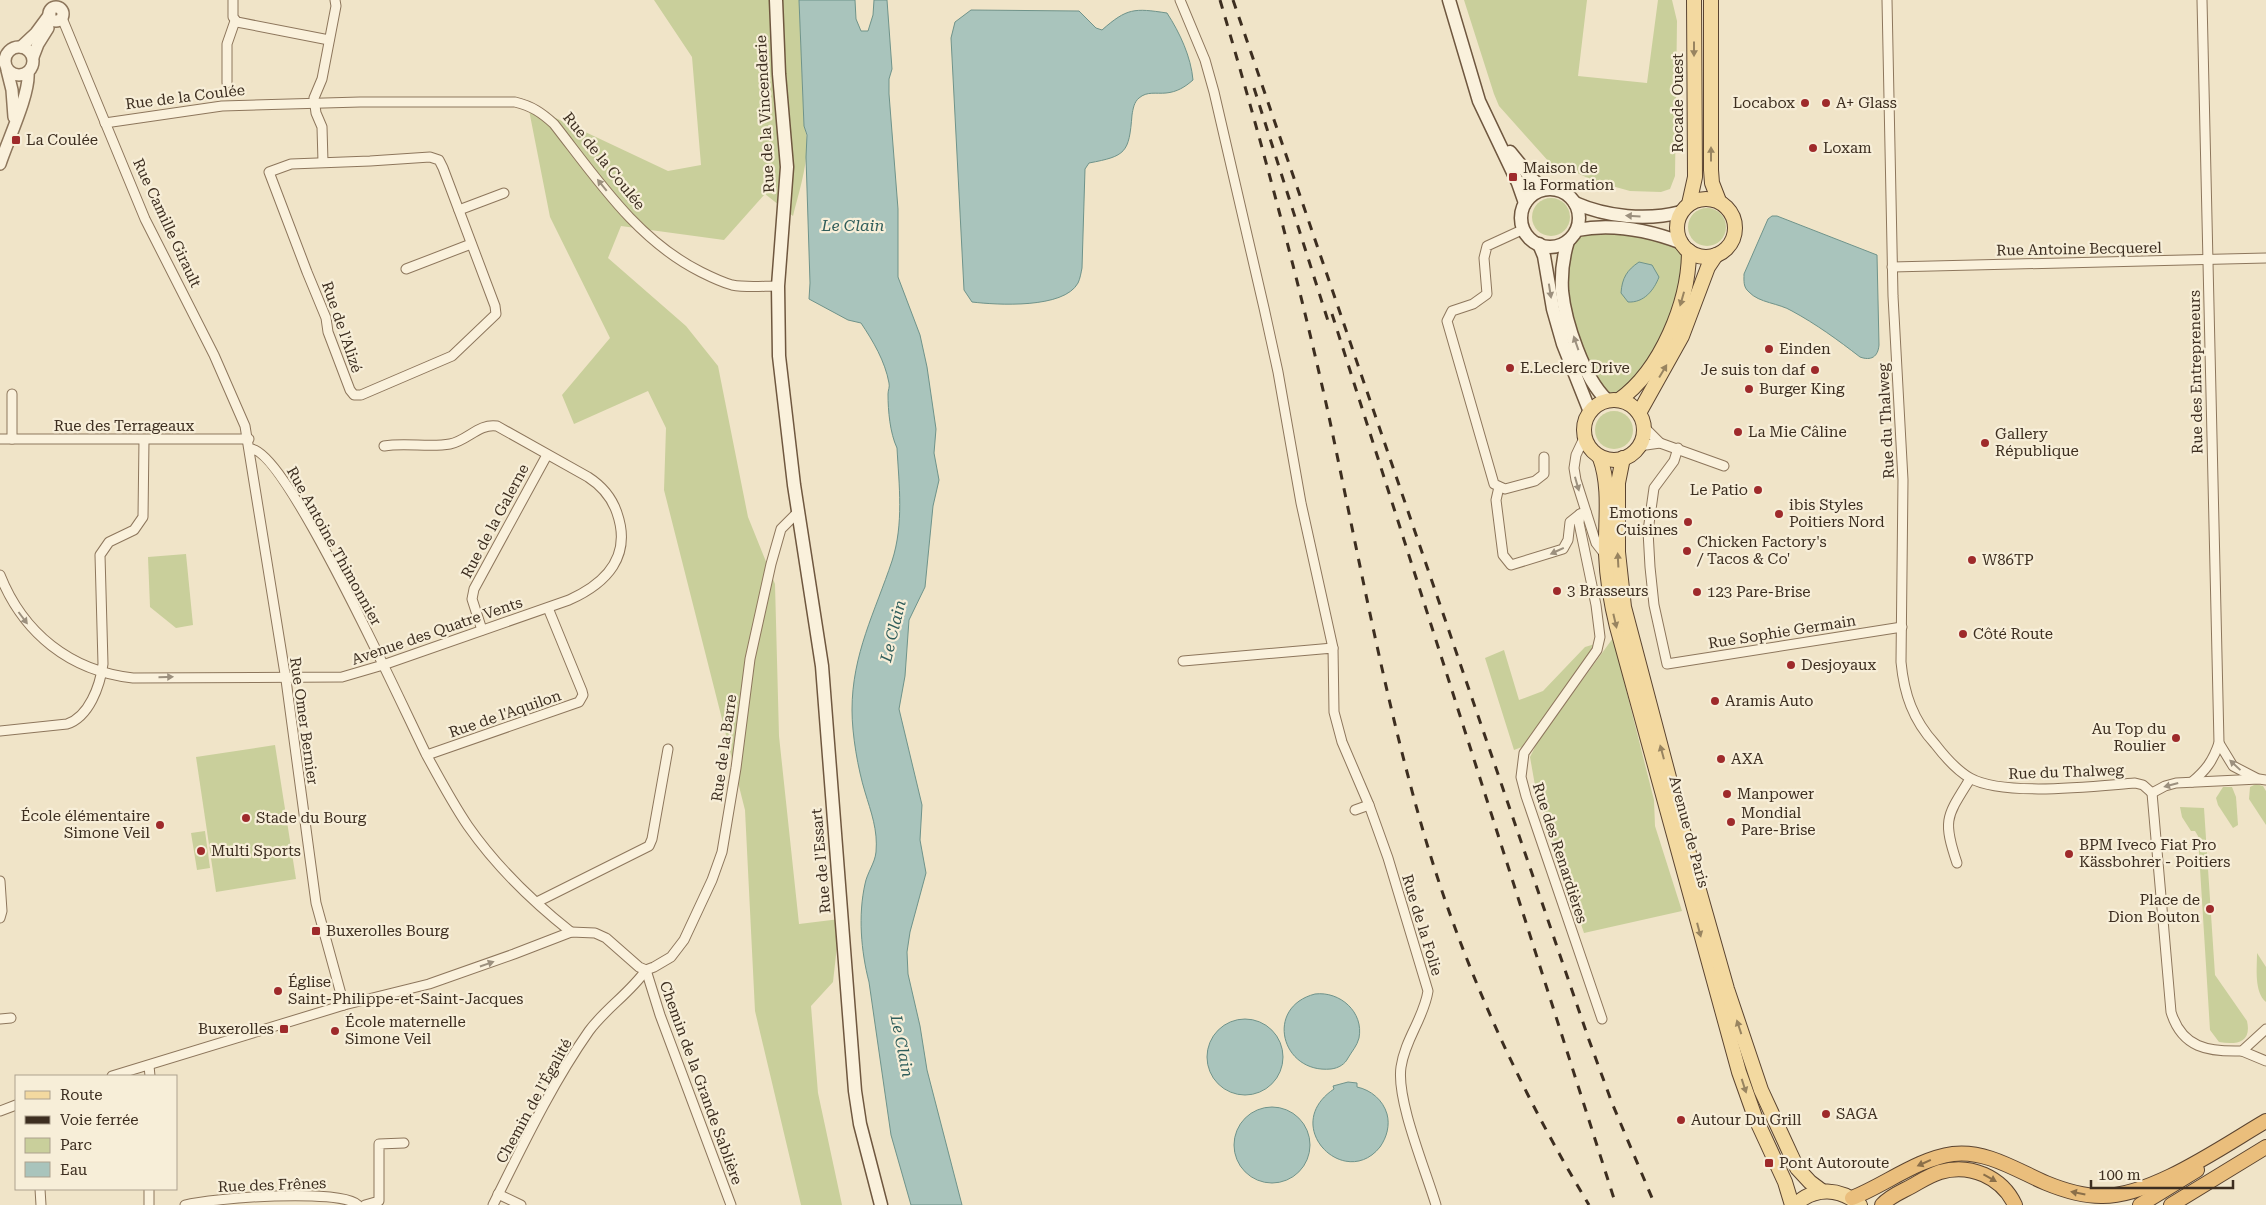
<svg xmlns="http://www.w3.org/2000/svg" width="2266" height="1205" font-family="'Roboto Serif',serif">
<rect width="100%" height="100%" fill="#f0e4c8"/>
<g fill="#c9cf9b">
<path d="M654 0H799L804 126C813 150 799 191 793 216L765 194 724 240 621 226 608 258 686 326 718 366 748 517 775 584 779 736 799 924 840 919 833 982 811 1006 818 1093 842 1205H801L755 1011 745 810 664 490 666 428 648 391 574 424 562 395 610 338 550 217 528 105 668 171 701 165 692 57Z"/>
<path d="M1464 0H1587L1578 76 1647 83 1658 0H1672L1677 21 1675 176 1670 189 1661 192 1630 191 1594 181 1569 169 1550 163 1499 106 1494 94Z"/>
<circle cx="1551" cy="217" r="19"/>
<circle cx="1707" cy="227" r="19"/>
<path d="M1588 233C1612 233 1635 235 1659 240 1663 241 1670 242 1674 244 1679 248 1684 257 1684 264 1685 290 1644 385 1618 393 1591 401 1567 300 1566 279 1566 267 1571 254 1573 242Z"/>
<circle cx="1614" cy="430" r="19"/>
<path d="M186 554 193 625 176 628 150 607 148 557Z"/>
<path d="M1613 638 1654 800 1655 826 1682 911 1584 933 1536 791 1530 757 1538 741Z"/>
<path d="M1595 644 1591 654 1522 747 1514 750 1485 658 1504 650 1519 700 1543 691 1585 647Z"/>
<path d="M275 745 296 879 216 892 196 757Z"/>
<path d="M2256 784 2263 786 2266 791V825L2249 799 2250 787Z"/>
<path d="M2223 787H2232L2236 797 2238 825 2233 828 2218 805 2216 798Z"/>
<path d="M2180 807 2204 808 2215 975 2247 1021C2252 1043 2236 1045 2219 1042L2210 1030 2198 836 2195 831H2191L2182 817Z"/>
<path d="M205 831 210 868 197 870 191 833Z"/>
<path d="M2257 953 2266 967V1002C2254 992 2257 968 2257 953Z"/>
</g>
<g fill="#a9c4bc" stroke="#6f938a">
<path d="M799 0H855L856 19 861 31H868L873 15 874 0H887L892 69 889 79V94L898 209V277L920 335 927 367 936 429 934 453 939 480 933 506 925 587 909 620 905 676 899 709 922 805 920 840 926 873 910 932 907 952 908 974 920 1026 927 1070 962 1205H911L891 1135 869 982C861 951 858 915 865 884 867 873 875 863 876 852 878 830 871 812 865 792 858 769 852 735 852 710 852 654 875 612 892 561 904 524 899 485 897 448 890 433 888 411 888 394 888 390 890 387 889 383 885 361 873 341 861 323L848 320 809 299 810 283 806 157 807 135 804 126Z"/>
<path d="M971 10 1079 11 1096 28 1102 30C1127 8 1134 8 1167 13 1180 33 1191 57 1193 80 1185 87 1177 92 1166 93 1156 94 1147 91 1139 98 1134 102 1133 109 1132 115 1129 153 1126 156 1089 163L1085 169 1082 268C1081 273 1080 279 1078 283 1064 309 997 305 972 302L964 290 951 38 955 22Z"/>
<path d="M1772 216H1777L1877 255 1879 345C1878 357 1871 361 1860 357 1838 340 1816 324 1792 311 1779 303 1759 303 1749 292 1743 287 1744 281 1744 274L1768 219Z"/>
<path d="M1639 262 1652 265 1659 277C1654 290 1644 303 1628 302L1621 293C1622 278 1627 270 1639 262Z"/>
<path d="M1315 994C1340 991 1364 1012 1359 1038 1357 1046 1352 1051 1348 1058 1345 1064 1339 1068 1331 1069 1281 1074 1264 1007 1315 994Z"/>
<circle cx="1245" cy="1057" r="38"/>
<path d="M1348 1082 1357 1083V1087C1371 1090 1383 1100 1387 1114 1390 1125 1387 1137 1380 1147 1345 1191 1279 1126 1334 1089L1333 1086Z"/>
<circle cx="1272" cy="1145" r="38"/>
</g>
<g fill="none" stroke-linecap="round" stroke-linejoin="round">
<defs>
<g id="minor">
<path d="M233 0V17L237 22 329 40"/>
<path d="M1180 0 1205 60 1214 92 1264 308 1278 372 1301 503 1333 648"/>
<path d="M1887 0 1893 296 1903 480 1901 662C1904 694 1913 720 1935 744 1945 757 1956 770 1970 778 2004 797 2095 786 2135 783L2143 785 2152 793"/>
<path d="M62 18 145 219 214 355 245 426 286 680 316 903 344 1005"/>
<path d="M227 83V44L235 21"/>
<path d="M105 123 222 106 360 102H515C532 106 542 113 554 124 597 179 637 240 701 272 711 277 721 282 732 285 747 288 763 286 778 286"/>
<path d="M430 157 439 160 443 168 495 306 496 314 452 356 361 395H354L350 390 328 332 326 318 307 272 269 172 291 164 370 161Z"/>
<path d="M323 162 322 127 316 113 314 98 322 79 336 6 335 0"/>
<path d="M459 210 504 193"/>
<path d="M1524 229 1487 246 1484 258 1487 294 1473 304 1452 311 1447 321 1494 484 1505 489 1535 481 1544 474V457"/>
<path d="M1892 267 2266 258"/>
<path d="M406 269 471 244"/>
<path d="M12 394V439"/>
<path d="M1644 427 1660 443"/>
<path d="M1584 438 1576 455 1574 468 1576 480 1596 543 1606 556"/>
<path d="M0 439H249"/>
<path d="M1639 446 1660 443 1724 466"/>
<path d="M1678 448 1674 461 1654 488 1648 531 1650 567 1654 605 1667 664 1902 627"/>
<path d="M251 449C287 450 405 712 426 754 439 778 453 804 468 826 496 866 533 902 571 932"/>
<path d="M1499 487 1496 500 1503 555 1511 565 1563 549 1568 540 1570 522 1580 514"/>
<path d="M1586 512 1580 514 1579 523 1596 605 1600 637 1597 650 1524 753 1521 777 1526 796 1602 1019"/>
<path d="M0 575C23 633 70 671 133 678L342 677 383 665 569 600C607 583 632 556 617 513 612 498 602 486 588 477L497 426C479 423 467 441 450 444 429 448 406 442 384 446"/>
<path d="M482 630 472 599 474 589 547 455"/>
<path d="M1183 661 1333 648 1334 712 1342 742 1369 805 1388 858 1428 991C1424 1018 1405 1039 1401 1067 1396 1100 1426 1171 1436 1205"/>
<path d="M0 731 67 724C89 717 100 686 103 664L100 555 109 542 134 530 143 517 144 440"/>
<path d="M2219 743 2233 766 2256 778"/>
<path d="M427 755 579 702 583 695 582 691 548 608"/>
<path d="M2192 782C2206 770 2213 761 2219 743L2202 0"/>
<path d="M2152 793 2171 1012C2182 1048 2208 1052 2242 1051L2266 1029"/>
<path d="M2152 793 2165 786 2176 783 2259 779 2266 780"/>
<path d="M1355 810 1369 805"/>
<path d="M1957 863C1942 819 1947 816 1970 779"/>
<path d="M0 881 2 911 0 918"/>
<path d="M537 902 649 846 652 839 668 749"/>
<path d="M646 970 654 967 671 957 684 940 712 880 722 852 736 768 750 659 771 564 781 529 798 512"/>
<path d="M646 970 660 1015 731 1205"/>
<path d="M0 1019 11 1018"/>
<path d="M2242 1051 2266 1061"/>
<path d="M149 1066 150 1076"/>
<path d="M112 1076 344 1005 429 984 514 954 571 932 595 933 606 938 639 967 646 970"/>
<path d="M0 1111 16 1105"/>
<path d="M40 1189 41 1205"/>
<path d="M149 1189V1205"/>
<path d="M498 1194 521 1205"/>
<path d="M185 1205C212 1198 339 1188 358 1205"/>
<path d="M365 1205 379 1201V1144L404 1143"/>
<path d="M493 1205C522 1147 551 1085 589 1031 605 1009 630 993 646 970"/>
</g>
<g id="tertiary">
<circle cx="56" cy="14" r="7"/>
<circle cx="19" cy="61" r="14"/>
<path d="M21 47 36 33 50 14"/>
<path d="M33 57 38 44 48 28"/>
<path d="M7 70 12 90 14 117"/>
<path d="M0 164C7 142 30 94 28 73"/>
</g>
<g id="secondary">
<path d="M776 0 779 74 787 167 778 286 779 356 794 485 822 666 855 1091 860 1124 881 1205"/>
<path d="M1449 0 1479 101 1518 183 1525 203"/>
<path d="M1510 152 1532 179 1544 189"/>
<circle cx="1550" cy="218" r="29"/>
<path d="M1575 203C1607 217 1647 221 1681 212"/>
<path d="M1577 230C1613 223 1648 230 1682 243"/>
<path d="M1568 241C1563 257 1561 274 1562 291 1565 322 1584 379 1607 400"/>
<path d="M1539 244 1544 256 1553 309 1563 344 1590 412"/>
</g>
<g id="primary">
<path d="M1711 0V170L1712 183 1719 201"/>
<circle cx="1706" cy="228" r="29"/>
<path d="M1689 204 1695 177 1694 0"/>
<path d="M1619 400C1661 370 1689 302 1689 251"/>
<circle cx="1614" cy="430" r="30"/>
<path d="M1639 413 1682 336 1708 267 1716 255"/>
<path d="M1600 458C1611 488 1605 523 1606 554 1607 579 1611 603 1617 627L1739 1072 1755 1117 1785 1182 1792 1205"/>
<path d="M1623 458 1618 483V552L1624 607 1695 876 1727 989 1761 1090 1797 1168 1810 1182 1822 1191"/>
<path d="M1795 1205C1815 1186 1840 1188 1860 1205"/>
</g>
<g id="trunk">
<path d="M1852 1198C1885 1185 1917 1159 1953 1154 1986 1150 2016 1170 2046 1183 2063 1190 2082 1196 2101 1196 2151 1197 2223 1146 2266 1121"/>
<path d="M1882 1205C1890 1196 1901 1192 1912 1186 1921 1181 1930 1175 1940 1172 1970 1163 2002 1177 2015 1205"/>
<path d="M2140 1205 2197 1170"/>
<path d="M2171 1205 2266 1147"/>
</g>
</defs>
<use href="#minor" stroke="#8d765c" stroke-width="11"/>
<use href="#tertiary" stroke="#8d765c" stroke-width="14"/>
<use href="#secondary" stroke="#6f573f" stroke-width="15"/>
<use href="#primary" stroke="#5b4430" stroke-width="16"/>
<use href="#trunk" stroke="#5b4430" stroke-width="16"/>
<use href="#minor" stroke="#faf1dc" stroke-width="9"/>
<use href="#tertiary" stroke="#faf1dc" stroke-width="11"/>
<use href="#secondary" stroke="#faf1dc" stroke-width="12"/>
<use href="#primary" stroke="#f3d9a0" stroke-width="14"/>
<use href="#trunk" stroke="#eabe7c" stroke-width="14"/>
<g stroke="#3d2e20" stroke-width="3" stroke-dasharray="9 9" stroke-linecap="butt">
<path d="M1220 0C1260 136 1297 273 1328 412 1358 553 1384 696 1424 834 1462 964 1519 1089 1589 1205"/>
<path d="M1233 0 1589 1040 1612 1103 1655 1205"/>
<path d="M1254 88 1329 324"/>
<path d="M1332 314 1616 1205"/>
</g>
</g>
<defs><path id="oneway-solid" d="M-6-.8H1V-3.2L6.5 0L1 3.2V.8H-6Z" transform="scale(1.25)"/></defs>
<g fill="#988460">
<use href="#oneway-solid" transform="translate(1694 49) rotate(90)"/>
<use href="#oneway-solid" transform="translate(1711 154) rotate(-90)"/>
<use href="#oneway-solid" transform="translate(1682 299) rotate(106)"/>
<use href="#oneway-solid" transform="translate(1663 371) rotate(-59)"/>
<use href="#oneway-solid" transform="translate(1618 560) rotate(-93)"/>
<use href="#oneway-solid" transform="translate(1615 621) rotate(77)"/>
<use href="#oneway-solid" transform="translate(1662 752) rotate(-105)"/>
<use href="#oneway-solid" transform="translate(1699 930) rotate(75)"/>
<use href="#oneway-solid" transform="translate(1739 1027) rotate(-108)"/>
<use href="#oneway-solid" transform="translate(1744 1086) rotate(72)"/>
</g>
<g fill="#9c907e">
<use href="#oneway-solid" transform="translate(602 185) rotate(-129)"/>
<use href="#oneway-solid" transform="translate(1633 216) rotate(-177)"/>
<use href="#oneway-solid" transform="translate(1550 291) rotate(81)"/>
<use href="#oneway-solid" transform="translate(1576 343) rotate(-109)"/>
<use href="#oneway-solid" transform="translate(1577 484) rotate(74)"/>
<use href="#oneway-solid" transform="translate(1557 551) rotate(155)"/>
<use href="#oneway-solid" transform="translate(23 618) rotate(53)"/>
<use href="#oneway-solid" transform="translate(166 677) rotate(-1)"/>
<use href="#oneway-solid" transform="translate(2235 765) rotate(-137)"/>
<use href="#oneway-solid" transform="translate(2171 785) rotate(165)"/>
<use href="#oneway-solid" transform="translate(487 964) rotate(-19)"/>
</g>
<g fill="#8b6f49">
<use href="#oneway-solid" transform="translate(1924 1163) rotate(156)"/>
<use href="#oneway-solid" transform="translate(1990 1178) rotate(29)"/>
<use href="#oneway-solid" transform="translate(2078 1193) rotate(-169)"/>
</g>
<g fill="#9e2a2b" stroke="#f7eed8" stroke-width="2">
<circle cx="1805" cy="103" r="5"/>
<circle cx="1826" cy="103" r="5"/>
<rect x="11" y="135" width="10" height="10" rx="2.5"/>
<circle cx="1813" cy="148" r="5"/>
<rect x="1508" y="172" width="10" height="10" rx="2.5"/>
<circle cx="1769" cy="349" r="5"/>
<circle cx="1510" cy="368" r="5"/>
<circle cx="1815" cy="370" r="5"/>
<circle cx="1749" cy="389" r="5"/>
<circle cx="1738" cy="432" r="5"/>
<circle cx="1985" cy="443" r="5"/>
<circle cx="1758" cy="490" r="5"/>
<circle cx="1779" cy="514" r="5"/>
<circle cx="1688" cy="522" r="5"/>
<circle cx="1687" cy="551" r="5"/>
<circle cx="1972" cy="560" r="5"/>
<circle cx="1557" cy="591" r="5"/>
<circle cx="1697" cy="592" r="5"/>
<circle cx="1963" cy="634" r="5"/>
<circle cx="1791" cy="665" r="5"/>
<circle cx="1715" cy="701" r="5"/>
<circle cx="2176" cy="738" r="5"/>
<circle cx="1721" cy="759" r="5"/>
<circle cx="1727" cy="794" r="5"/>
<circle cx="246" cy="818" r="5"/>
<circle cx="1731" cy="822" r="5"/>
<circle cx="160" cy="825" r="5"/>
<circle cx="201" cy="851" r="5"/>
<circle cx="2069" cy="854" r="5"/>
<circle cx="2210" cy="909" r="5"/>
<rect x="311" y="926" width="10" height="10" rx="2.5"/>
<circle cx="278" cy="991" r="5"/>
<rect x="279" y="1024" width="10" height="10" rx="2.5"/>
<circle cx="335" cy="1031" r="5"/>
<circle cx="1826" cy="1114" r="5"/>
<circle cx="1681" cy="1120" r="5"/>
<rect x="1764" y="1158" width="10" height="10" rx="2.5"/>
</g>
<g text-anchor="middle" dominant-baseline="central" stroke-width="4.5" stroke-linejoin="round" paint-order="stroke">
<g font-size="15" fill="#3d2e20" stroke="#f7eed8">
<text transform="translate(185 97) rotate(-7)">Rue de la Coulée</text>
<text transform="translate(1678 103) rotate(-90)">Rocade Ouest</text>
<text transform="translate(765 114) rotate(-93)">Rue de la Vincenderie</text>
<text transform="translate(604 161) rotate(51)">Rue de la Coulée</text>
<text transform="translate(167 223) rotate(65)">Rue Camille Girault</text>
<text transform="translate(2079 249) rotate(-1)">Rue Antoine Becquerel</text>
<text transform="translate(342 327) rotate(71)">Rue de l'Alizé</text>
<text transform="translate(2196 372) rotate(-91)">Rue des Entrepreneurs</text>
<text transform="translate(1886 421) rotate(-93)">Rue du Thalweg</text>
<text x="124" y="426">Rue des Terrageaux</text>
<text transform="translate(495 521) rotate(-62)">Rue de la Galerne</text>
<text transform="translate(334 546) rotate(61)">Rue Antoine Thimonnier</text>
<text transform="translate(437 631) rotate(-19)">Avenue des Quatre Vents</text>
<text transform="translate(1782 632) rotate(-9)">Rue Sophie Germain</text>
<text transform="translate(505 714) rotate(-19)">Rue de l'Aquilon</text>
<text transform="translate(304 721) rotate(82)">Rue Omer Bernier</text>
<text transform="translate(724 748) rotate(-82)">Rue de la Barre</text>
<text transform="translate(2066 772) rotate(-2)">Rue du Thalweg</text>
<text transform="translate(1689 832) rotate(75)">Avenue de Paris</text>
<text transform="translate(1560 853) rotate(72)">Rue des Renardières</text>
<text transform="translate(821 861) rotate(-95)">Rue de l'Essart</text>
<text transform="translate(1422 925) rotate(73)">Rue de la Folie</text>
<text transform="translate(701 1083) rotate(70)">Chemin de la Grande Sablière</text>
<text transform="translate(534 1101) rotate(-61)">Chemin de l'Égalité</text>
<text transform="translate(272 1185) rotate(-2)">Rue des Frênes</text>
</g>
<g font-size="15" fill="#3d2e20" stroke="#f7eed8" text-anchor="start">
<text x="1795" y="103" text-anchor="end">Locabox</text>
<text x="1836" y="103">A+ Glass</text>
<text x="26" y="140">La Coulée</text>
<text x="1823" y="148">Loxam</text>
<text x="1523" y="168">Maison de<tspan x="1523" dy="17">la Formation</tspan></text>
<text x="1779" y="349">Einden</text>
<text x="1520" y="368">E.Leclerc Drive</text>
<text x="1805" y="370" text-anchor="end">Je suis ton daf</text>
<text x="1759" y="389">Burger King</text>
<text x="1748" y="432">La Mie Câline</text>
<text x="1995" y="434">Gallery<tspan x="1995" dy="17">République</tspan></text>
<text x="1748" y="490" text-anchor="end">Le Patio</text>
<text x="1789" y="505">ibis Styles<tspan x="1789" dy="17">Poitiers Nord</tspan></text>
<text x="1678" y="513" text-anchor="end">Emotions<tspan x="1678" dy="17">Cuisines</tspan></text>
<text x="1697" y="542">Chicken Factory's<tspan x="1697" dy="17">/ Tacos &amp; Co'</tspan></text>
<text x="1982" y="560">W86TP</text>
<text x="1567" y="591">3 Brasseurs</text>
<text x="1707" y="592">123 Pare-Brise</text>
<text x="1973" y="634">Côté Route</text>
<text x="1801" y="665">Desjoyaux</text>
<text x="1725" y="701">Aramis Auto</text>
<text x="2166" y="729" text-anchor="end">Au Top du<tspan x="2166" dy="17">Roulier</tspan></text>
<text x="1731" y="759">AXA</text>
<text x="1737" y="794">Manpower</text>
<text x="1741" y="813">Mondial<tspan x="1741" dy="17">Pare-Brise</tspan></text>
<text x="150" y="816" text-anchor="end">École élémentaire<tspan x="150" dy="17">Simone Veil</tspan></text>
<text x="256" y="818">Stade du Bourg</text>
<text x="2079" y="845">BPM Iveco Fiat Pro<tspan x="2079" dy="17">Kässbohrer - Poitiers</tspan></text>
<text x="211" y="851">Multi Sports</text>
<text x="2200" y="900" text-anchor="end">Place de<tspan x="2200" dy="17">Dion Bouton</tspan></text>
<text x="326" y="931">Buxerolles Bourg</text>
<text x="288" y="982">Église<tspan x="288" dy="17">Saint-Philippe-et-Saint-Jacques</tspan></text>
<text x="345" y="1022">École maternelle<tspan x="345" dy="17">Simone Veil</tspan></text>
<text x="274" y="1029" text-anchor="end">Buxerolles</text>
<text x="1836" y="1114">SAGA</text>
<text x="1691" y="1120">Autour Du Grill</text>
<text x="1779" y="1163">Pont Autoroute</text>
</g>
<g font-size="16" font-style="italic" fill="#2f5d5a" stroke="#f7eed8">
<text x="853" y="225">Le Clain</text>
<text transform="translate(893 631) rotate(-76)">Le Clain</text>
<text transform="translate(902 1046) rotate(79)">Le Clain</text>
</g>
</g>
<rect x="15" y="1075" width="162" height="115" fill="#f7eed8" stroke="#ada18e"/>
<rect x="25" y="1091" width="25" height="8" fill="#f3d9a0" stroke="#ada18e"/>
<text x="60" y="1100" font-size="15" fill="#3d2e20">Route</text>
<rect x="25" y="1116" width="25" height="8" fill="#3d2e20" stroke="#ada18e"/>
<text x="60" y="1125" font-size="15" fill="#3d2e20">Voie ferrée</text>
<rect x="25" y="1138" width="25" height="15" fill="#c9cf9b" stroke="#ada18e"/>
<text x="60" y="1150" font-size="15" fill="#3d2e20">Parc</text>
<rect x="25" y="1162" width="25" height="15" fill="#a9c4bc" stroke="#ada18e"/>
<text x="60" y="1175" font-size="15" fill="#3d2e20">Eau</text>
<path d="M2091 1180v8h142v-8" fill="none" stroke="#3d2e20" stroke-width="2.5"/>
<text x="2098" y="1180" font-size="15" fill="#3d2e20" stroke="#f7eed8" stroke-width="4" paint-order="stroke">100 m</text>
</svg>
